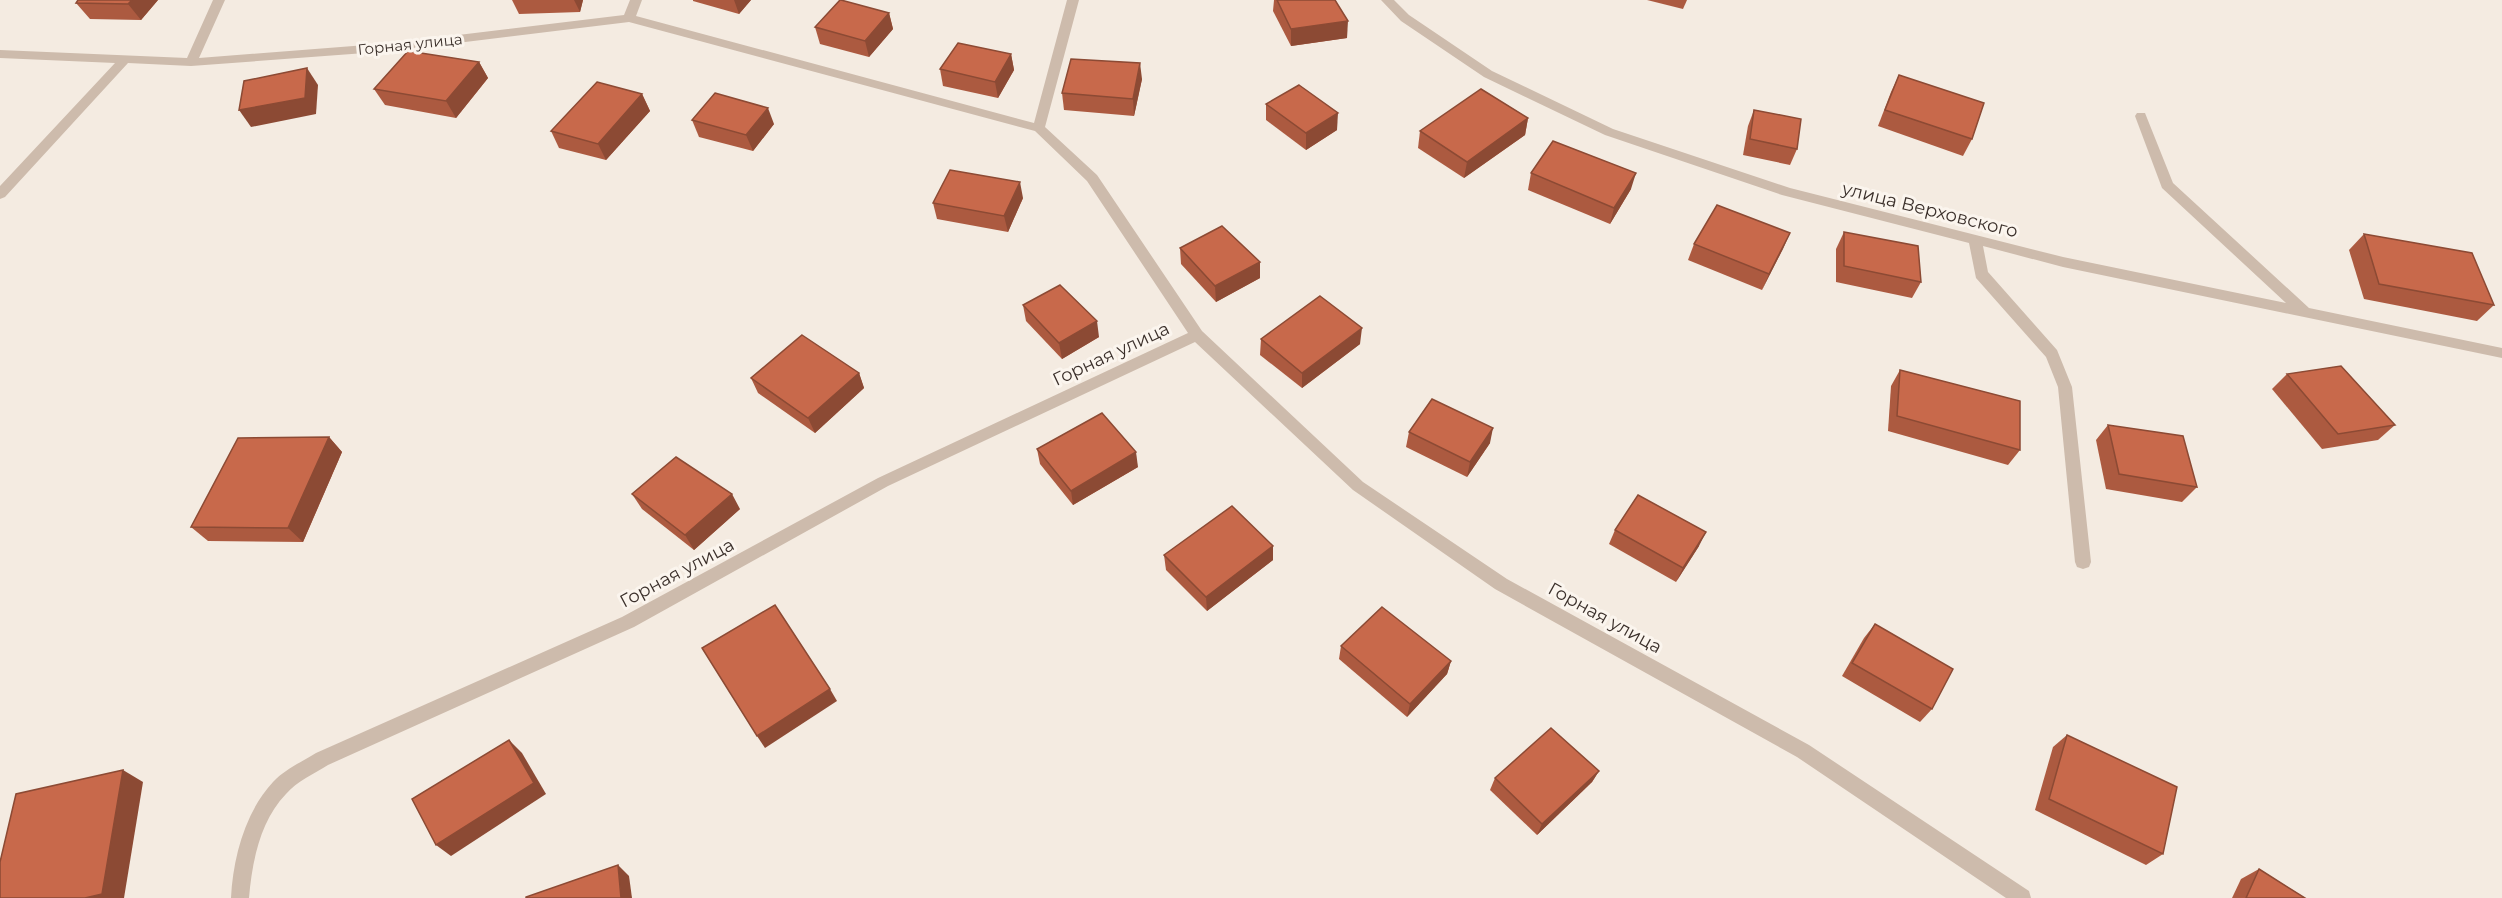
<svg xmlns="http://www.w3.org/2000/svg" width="2502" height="898" font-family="Montserrat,sans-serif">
<rect width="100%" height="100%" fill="#f4ebe1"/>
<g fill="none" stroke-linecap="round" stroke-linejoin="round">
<g fill="#cdbbac" fill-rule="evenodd">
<path d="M213 0H225L199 58 392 43 624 15 630 0H642L636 16 1034 123 1067 0H1079L1045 127 1097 175 1202 331 1363 482 1507 579 1809 745 2029 891 2031 898H2006L1797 757 1495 589 1353 490 1195 342 888 486 634 627 328 765C314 774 297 781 286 794 260 821 252 862 249 898H231C233 858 245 812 273 782 285 769 302 762 316 753L622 617 878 478 1188 333 1087 181 1035 131 629 22 392 51 191 66 128 63 5 197 0 199V186L115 63 0 58V50L187 58Z"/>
<path d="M1381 0H1394L1409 15 1492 71 1613 129 1790 188 2063 257 2286 303 2162 188 2135 116 2137 113H2145L2173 183 2309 308 2502 348V358L2063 267 1983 246 1988 272 2057 350 2072 387 2091 562 2089 567 2083 569 2077 567 2075 562 2058 387 2046 357 1976 278 1969 243 1782 195 1605 135 1484 77 1401 21Z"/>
</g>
</g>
<g fill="#ac5a40">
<path d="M158 0 141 20 90 19 76 3Z"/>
<path d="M512 0H583L580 12 519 14Z"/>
<path d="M693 0H751L739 14 693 1Z"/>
<path d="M1274 0H1335L1347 38 1291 46 1273 11Z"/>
<path d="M1647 0H1687L1683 9Z"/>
<path d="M889 13 893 29 869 57 820 44 815 27Z"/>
<path d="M1011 54 1014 70 998 98 943 86 940 69Z"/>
<path d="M479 62 488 78 456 118 385 105 374 89Z"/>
<path d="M1899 75 1972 139 1963 156 1878 126 1891 92Z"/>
<path d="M1142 79 1134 116 1064 110 1062 93Z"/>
<path d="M642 94 650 111 606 160 559 148 551 131Z"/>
<path d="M1266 104 1337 130 1306 150 1266 120Z"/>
<path d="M1754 110 1797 149 1790 165 1743 155 1748 126Z"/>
<path d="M1528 118 1525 135 1464 178 1418 148 1420 131Z"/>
<path d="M692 120 774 124 753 151 699 137Z"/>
<path d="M1531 173 1631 189 1610 224 1528 190Z"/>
<path d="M1023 198 1008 232 937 219 933 203Z"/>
<path d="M1844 232 1921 282 1912 298 1836 282V249Z"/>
<path d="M1790 233 1762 290 1688 260 1694 244Z"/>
<path d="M2364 234 2494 305 2477 321 2364 299 2349 250Z"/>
<path d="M1180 248 1260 262V278L1216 302 1181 264Z"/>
<path d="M1023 305 1099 337 1062 359 1026 321Z"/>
<path d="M1261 339 1360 344 1302 388 1260 355Z"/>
<path d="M1900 370 2020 450 2008 465 1888 431 1891 386Z"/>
<path d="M859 373 864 388 815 433 758 393 751 378Z"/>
<path d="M2287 374 2395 425 2378 440 2322 449 2272 389Z"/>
<path d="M2108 425 2197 487 2182 502 2106 489 2096 440Z"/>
<path d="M1409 432 1490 443 1467 477 1406 447Z"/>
<path d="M329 437 342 452 303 542 208 541 191 527Z"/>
<path d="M1037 449 1138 467 1073 505 1040 464Z"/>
<path d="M632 494 740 509 694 550 642 509Z"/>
<path d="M1615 530 1699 546 1676 582 1609 544Z"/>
<path d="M1273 546V560L1207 611 1166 570 1164 555Z"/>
<path d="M1875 624 1932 709 1920 722 1842 676 1864 638Z"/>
<path d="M1341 646 1451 661 1447 674 1407 717 1339 659Z"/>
<path d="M2067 735 2163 854 2146 865 2035 810 2053 747Z"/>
<path d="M1599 771 1592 782 1537 835 1490 790 1495 778Z"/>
<path d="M2259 869 2305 898H2232L2241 879Z"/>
</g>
<g fill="#8c4a34">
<path d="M132 0H158L141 20 128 4Z"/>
<path d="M574 0H583L580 12Z"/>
<path d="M734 0H751L739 14Z"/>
<path d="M889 13 893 29 869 57 865 41Z"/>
<path d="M1348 21 1347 38 1291 46V29Z"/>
<path d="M1011 54 1014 70 998 98 995 82Z"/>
<path d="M479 62 488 78 456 118 446 101Z"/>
<path d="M1140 63 1142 79 1134 116 1133 99Z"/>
<path d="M307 68 318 85 316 114 251 127 239 110Z"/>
<path d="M642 94 650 111 606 160 598 144Z"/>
<path d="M768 108 774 124 753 151 746 135Z"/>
<path d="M1338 113 1337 130 1306 150V133Z"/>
<path d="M1528 118 1525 135 1464 178 1467 162Z"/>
<path d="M1636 173 1631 189 1610 224 1614 208Z"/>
<path d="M1020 182 1023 198 1008 232 1004 216Z"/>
<path d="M1790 233 1783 249 1762 290 1769 274Z"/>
<path d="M1260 262V278L1216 302 1215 286Z"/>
<path d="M1097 321 1099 337 1062 359 1059 343Z"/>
<path d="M1362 328 1360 344 1302 388V373Z"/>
<path d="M859 373 864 388 815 433 808 418Z"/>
<path d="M1493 428 1490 443 1467 477 1470 462Z"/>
<path d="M329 437 342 452 303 542 288 528Z"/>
<path d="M1136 452 1138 467 1073 505 1071 491Z"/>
<path d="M732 494 740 509 694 550 685 535Z"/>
<path d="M1706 532 1699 546 1676 582 1683 568Z"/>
<path d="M1273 546V560L1207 611 1206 597Z"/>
<path d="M1451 661 1447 674 1407 717 1410 704Z"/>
<path d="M830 689 837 701 765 748 757 736Z"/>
<path d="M509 740 522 753 546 794 451 856 436 845Z"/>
<path d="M123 770 143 782 124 898H85Z"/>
<path d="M1599 771 1592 782 1537 835 1542 824Z"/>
<path d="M618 865 629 876 632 898H621Z"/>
</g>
<g fill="#c8694b" stroke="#8c4a34" stroke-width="1.5">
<path d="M78 0H132L128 4 76 3Z"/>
<path d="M840 0H841L889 13 865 41 815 27Z"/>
<path d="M1277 0H1335L1348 21 1291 29Z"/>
<path d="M958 43 1011 54 995 82 940 69Z"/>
<path d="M408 51 479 62 446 101 374 89Z"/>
<path d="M1071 59 1140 63 1133 99 1062 93Z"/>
<path d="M307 68 305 98 239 110 244 81Z"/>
<path d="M1899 75 1984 103 1972 139 1885 110Z"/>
<path d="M597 82 642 94 598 144 551 131Z"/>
<path d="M1299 85 1338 113 1306 133 1266 104Z"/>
<path d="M1481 89 1528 118 1467 162 1420 131Z"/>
<path d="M715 93 768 108 746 135 692 120Z"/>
<path d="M1754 110 1801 119 1797 149 1750 139Z"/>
<path d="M1553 141 1636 173 1614 208 1531 173Z"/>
<path d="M950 170 1020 182 1004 216 933 203Z"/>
<path d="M1717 205 1790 233 1769 274 1694 244Z"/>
<path d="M1222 226 1260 262 1215 286 1180 248Z"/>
<path d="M1844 232 1918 246 1921 282 1844 266Z"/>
<path d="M2364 234 2472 253 2494 305 2379 284Z"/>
<path d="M1060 285 1097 321 1059 343 1023 305Z"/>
<path d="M1320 296 1362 328 1302 373 1261 339Z"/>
<path d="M802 335 859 373 808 418 751 378Z"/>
<path d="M2341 366 2395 425 2338 434 2287 374Z"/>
<path d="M1900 370 2020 401V450L1897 416Z"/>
<path d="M1432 399 1493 428 1470 462 1409 432Z"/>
<path d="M1102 413 1136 452 1071 491 1037 449Z"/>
<path d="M2108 425 2183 436 2197 487 2119 474Z"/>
<path d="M329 437 288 528 191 527 238 438Z"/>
<path d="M676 457 732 494 685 535 632 494Z"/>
<path d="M1638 495 1706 532 1683 568 1615 530Z"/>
<path d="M1232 506 1273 546 1206 597 1164 555Z"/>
<path d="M775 605 830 689 757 736 702 648Z"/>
<path d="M1382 607 1451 661 1410 704 1341 646Z"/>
<path d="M1875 624 1953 669 1932 709 1852 663Z"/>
<path d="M1551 728 1599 771 1542 824 1495 778Z"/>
<path d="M2067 735 2177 787 2163 854 2049 799Z"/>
<path d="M509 740 534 783 436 845 412 799Z"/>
<path d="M123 770 102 894 85 898H0V862L16 794Z"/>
<path d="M618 865 621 898H526V897Z"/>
<path d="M2259 869 2305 898H2246Z"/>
</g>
<g text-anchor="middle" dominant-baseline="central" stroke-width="6" stroke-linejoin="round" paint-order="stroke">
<g font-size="15" fill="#3b302b" stroke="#fbf5ee">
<text transform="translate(410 44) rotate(-6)">Горная улица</text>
</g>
<g font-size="18" fill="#3b302b" stroke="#fbf5ee">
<text transform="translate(1930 210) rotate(14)">улица Верховского</text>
<text transform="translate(1111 354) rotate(-25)">Горная улица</text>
<text transform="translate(677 573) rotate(-28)">Горная улица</text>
<text transform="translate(1605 618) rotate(29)">Горная улица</text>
</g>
</g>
</svg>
